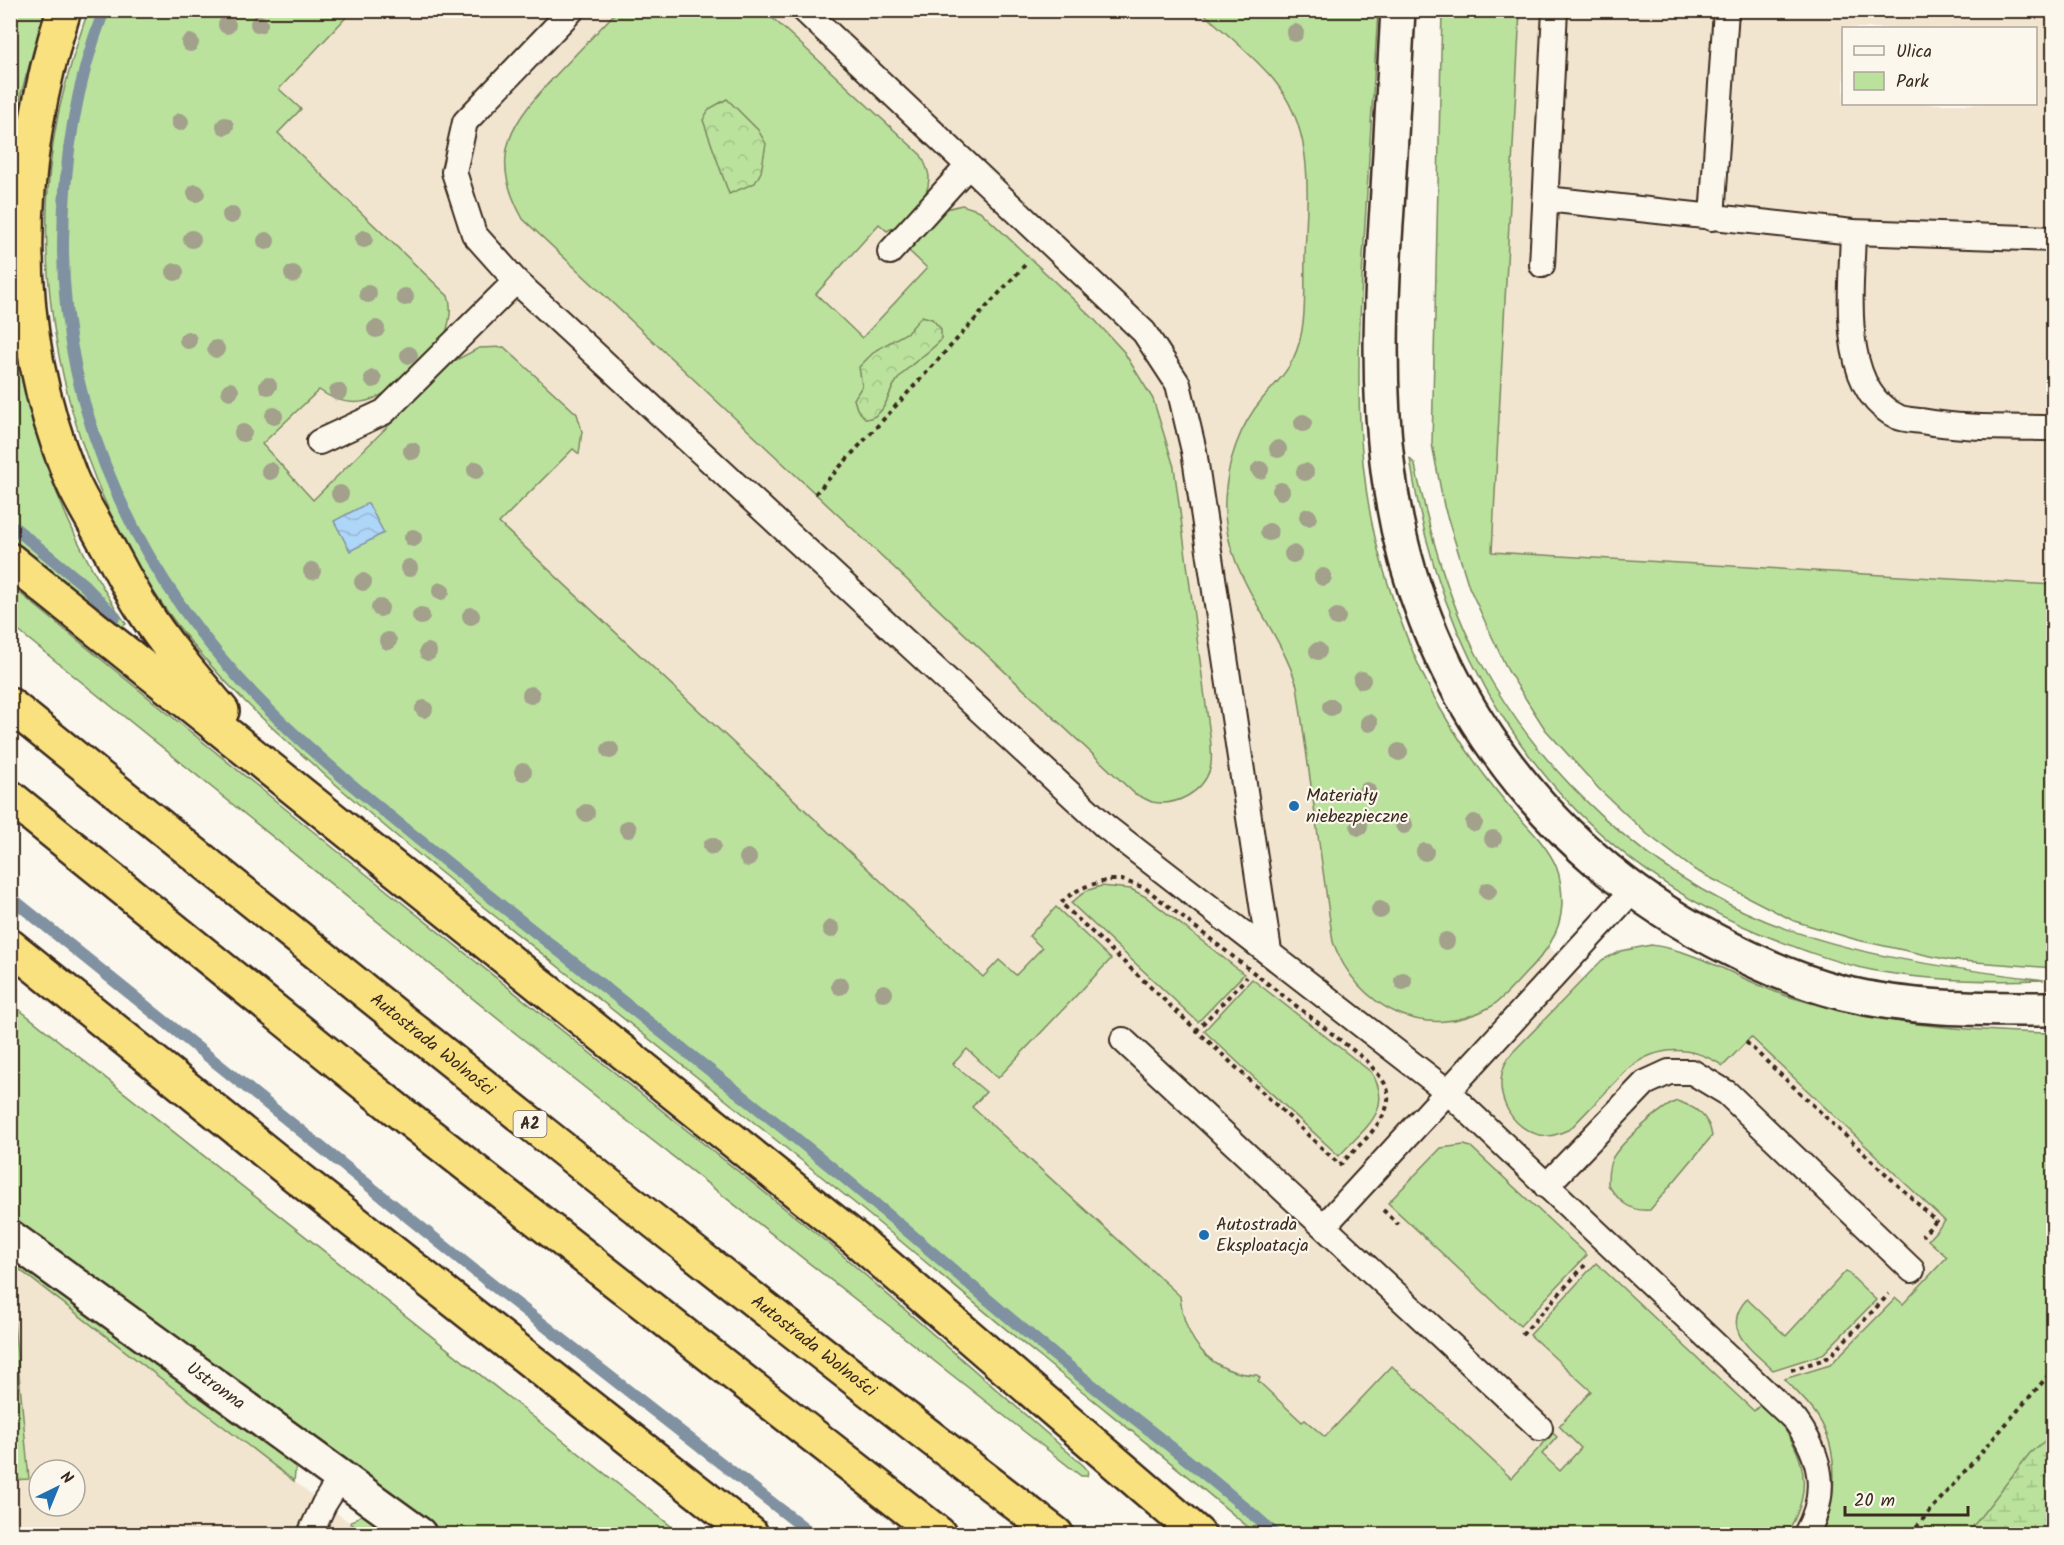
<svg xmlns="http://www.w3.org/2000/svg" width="2064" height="1545" font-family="Kalam,sans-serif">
<defs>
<pattern id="forest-crowns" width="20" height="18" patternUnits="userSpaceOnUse" patternTransform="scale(1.5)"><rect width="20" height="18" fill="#bae29d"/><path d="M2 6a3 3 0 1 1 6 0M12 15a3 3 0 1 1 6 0" fill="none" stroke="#a1c287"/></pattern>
<pattern id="wetland-marsh" width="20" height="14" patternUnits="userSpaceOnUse" patternTransform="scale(1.5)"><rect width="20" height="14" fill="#bae29d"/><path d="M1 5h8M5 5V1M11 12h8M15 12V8" fill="none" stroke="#a1c287"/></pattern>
<pattern id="water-waves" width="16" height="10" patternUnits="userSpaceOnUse" patternTransform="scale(1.5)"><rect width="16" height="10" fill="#aed6f8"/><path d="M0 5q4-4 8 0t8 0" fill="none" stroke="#97b8d4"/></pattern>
</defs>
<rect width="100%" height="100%" fill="#fbf7ec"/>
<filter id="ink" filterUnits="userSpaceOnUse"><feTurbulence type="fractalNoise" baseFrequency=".0167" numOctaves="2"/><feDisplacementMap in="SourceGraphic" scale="12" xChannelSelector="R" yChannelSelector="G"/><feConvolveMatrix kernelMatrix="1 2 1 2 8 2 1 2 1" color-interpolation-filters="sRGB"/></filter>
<g filter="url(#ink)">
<g fill="#f2e5d0" fill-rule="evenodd">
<path d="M171 10 1310 11 1326 474 1539 938 1594 988 1997 1063 1879 1534H1388L282 547Z"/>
<path d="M1520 11H2053V585L1492 552ZM1844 28H2036V104H1844Z"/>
<path d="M11 1263 324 1504 366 1534H11L10 1480 29 1479 11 1291ZM39 1470H75V1506H39Z"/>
</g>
<g fill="#bae29d" stroke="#7a865e" stroke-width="1.5">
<path d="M11 10 45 11 21 94 11 167Z"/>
<path d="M88 11H352L279 89 301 109 278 133 448 296C453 308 449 324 445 336 409 371 373 428 319 390L262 444 313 500 454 361 479 348 504 347 577 414 582 431 579 454 573 449 499 523 983 977 999 960 1016 975 1042 948 1029 936 1056 907 1111 959 998 1078 967 1049 953 1064 986 1092 972 1107 1180 1296C1184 1340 1210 1374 1257 1375L1260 1378 1258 1381 1302 1422 1305 1420 1325 1437 1392 1366 1511 1478 1553 1433 1557 1437 1542 1454 1560 1471 1581 1448 1559 1426 1591 1391 1530 1335 1596 1263 1754 1411 1762 1403C1800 1441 1820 1483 1786 1534H1256C1186 1473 1112 1416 1040 1357 978 1307 918 1255 857 1205 760 1127 663 1050 565 972 487 910 409 848 333 782 265 723 199 663 150 586 63 447 25 272 59 110 67 76 77 43 88 11Z"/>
<path d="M617 11H765L921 155C924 162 929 170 929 178 929 200 906 222 887 231L879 224 816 294 862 338 927 268 907 249 946 209 962 205 980 211 1093 318 1124 352 1153 399 1174 467 1210 735C1211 746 1213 759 1210 769 1203 792 1176 807 1152 802 1147 800 1140 796 1135 794L523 219C487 154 511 123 557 74 577 53 597 32 617 11Z"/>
<path d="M1201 11H1378C1373 87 1369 164 1364 240 1358 350 1351 464 1384 571 1400 623 1420 677 1449 723 1467 752 1487 780 1509 806 1525 825 1546 843 1556 866 1561 878 1562 891 1562 904 1561 934 1544 955 1524 975 1514 986 1504 998 1492 1006 1427 1044 1357 1008 1333 942L1297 686C1277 621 1221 572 1225 499 1227 463 1239 426 1263 398 1273 386 1286 375 1293 359 1308 329 1304 290 1305 257 1307 194 1316 131 1273 79 1252 54 1225 33 1201 11Z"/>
<path d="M1442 11H1520L1492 552 2053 585V968L1949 960 1857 940 1794 921 1695 870 1647 834 1599 789 1545 729 1508 671 1469 587 1444 506 1432 444Z"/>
<path d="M10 296C21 413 60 527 126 624L118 629 11 542Z"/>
<path d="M1410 459 1415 464C1417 479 1422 493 1425 508 1438 561 1454 613 1480 661 1541 774 1647 873 1766 921 1855 957 1950 968 2044 980 1988 982 1931 981 1876 971 1835 963 1797 948 1759 933 1556 848 1442 670 1410 459Z"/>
<path d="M10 585 336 850 833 1247 1084 1466 1088 1471 1087 1476H1081L519 1036 11 625Z"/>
<path d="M1101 886 1131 889 1146 897 1244 974 1198 1022 1071 903 1086 891Z"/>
<path d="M1651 945C1700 951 1741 981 1787 996 1875 1024 1963 1031 2053 1033V1534H1822C1837 1498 1840 1452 1818 1417 1809 1403 1796 1391 1784 1379L1830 1365 1896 1298 1903 1304 1947 1257 1928 1240 1945 1221 1751 1037 1723 1066C1692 1045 1658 1045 1629 1068L1570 1129C1563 1132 1555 1136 1548 1136 1509 1135 1486 1084 1512 1053L1602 960 1621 951Z"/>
<path d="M1252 979 1371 1072C1396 1110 1363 1129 1339 1156L1204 1031Z"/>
<path d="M11 1003 681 1534H445L11 1219Z"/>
<path d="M1677 1101C1696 1107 1709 1116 1712 1136L1650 1210C1629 1212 1619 1201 1608 1185 1608 1176 1608 1166 1613 1157 1623 1141 1660 1108 1677 1101Z"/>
<path d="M1464 1145 1471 1147 1587 1255 1520 1326 1388 1203 1441 1148Z"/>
<path d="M10 1255 296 1464 294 1481 11 1263Z"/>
<path d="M1846 1271 1876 1300 1823 1354 1773 1370C1752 1350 1719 1329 1747 1299L1786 1336Z"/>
<path d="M11 1291 29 1479 11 1480Z"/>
<path d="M364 1513 393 1534H366L350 1523Z"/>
</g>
<g fill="url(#forest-crowns)" stroke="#7a865e" stroke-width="1.5">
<path d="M727 99 758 130 766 144 761 172 755 183 729 194 703 120 709 109Z"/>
<path d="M922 316 932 319 941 329V340C926 356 905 366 894 385 886 399 885 416 866 419L857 409 854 399 862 386 859 367 876 350 908 332Z"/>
</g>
<path fill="url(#wetland-marsh)" stroke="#7a865e" stroke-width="1.5" d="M2053 1434V1534H1967L2030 1453Z"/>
<path fill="url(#water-waves)" stroke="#8091a1" stroke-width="1.5" d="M368 503 384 533 350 551 334 521Z"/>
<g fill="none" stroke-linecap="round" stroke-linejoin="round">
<g stroke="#8091a1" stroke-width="12">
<path d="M104 10C75 86 63 163 63 244 62 420 142 582 265 706 324 765 390 816 454 868 528 926 601 984 674 1042 728 1085 783 1127 836 1171 905 1228 973 1288 1042 1345 1120 1409 1201 1467 1275 1534"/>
<path d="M10 524 84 585 115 617"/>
<path d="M10 897 490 1283 812 1534"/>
</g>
<defs>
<g id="service">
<path d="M572 10 465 122 454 172 474 234 516 281 1106 827 1447 1091 1795 1420C1822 1457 1829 1493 1806 1534"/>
<path d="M804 10 1144 332 1178 384 1194 451 1269 951"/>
<path d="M1546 199 1853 232 2054 239"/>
<path d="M1712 218 1726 10"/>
<path d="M1853 232C1852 287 1837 389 1898 417 1905 420 1914 420 1921 421 1964 429 2010 427 2054 428"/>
<path d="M890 252 968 166"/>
<path d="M1542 265 1555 10"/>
<path d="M319 442 384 412 516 281"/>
<path d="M1123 1040 1540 1428"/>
<path d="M1546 1186 1645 1083 1669 1072H1692L1727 1093 1912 1270"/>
<path d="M1324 1226 1633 890"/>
<path d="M310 1534 324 1504 341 1477"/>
</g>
<g id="minor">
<path id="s1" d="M10 1237 419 1534"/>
</g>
<path id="tertiary" d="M1398 10C1394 76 1391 142 1387 208 1381 295 1377 383 1388 470 1414 679 1542 856 1731 949 1766 967 1804 983 1843 993 1913 1010 1982 1009 2054 1009"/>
<g id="motorway">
<path d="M64 10C15 164 9 325 70 476 79 499 93 519 104 540 117 563 128 586 142 608 165 645 194 678 222 711"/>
<path d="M10 560 857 1240 1198 1534"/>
<path id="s2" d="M10 705C356 985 703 1264 1056 1534"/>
<path d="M10 797 397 1110 939 1534"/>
<path d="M10 946 292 1173 751 1534"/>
</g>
</defs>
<use href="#service" stroke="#3b2a1e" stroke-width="28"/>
<use href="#minor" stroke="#3b2a1e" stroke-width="38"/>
<use href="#tertiary" stroke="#3b2a1e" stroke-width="38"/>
<use href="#motorway" stroke="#3b2a1e" stroke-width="38"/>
<g stroke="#3b2a1e" stroke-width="4" stroke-dasharray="4.5 4.5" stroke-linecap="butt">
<path d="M815 494 1025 265"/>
<path d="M1111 880H1122L1145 888 1367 1061C1374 1070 1386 1081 1388 1092 1392 1120 1356 1147 1340 1165L1061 903C1076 888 1091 884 1111 880Z"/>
<path d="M1196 1031 1247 977"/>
<path d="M1746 1042 1936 1221 1922 1236"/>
<path d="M1383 1210 1398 1224"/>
<path d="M1522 1335 1585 1265"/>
<path d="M1791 1370 1825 1359 1831 1355 1889 1294"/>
<path d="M1910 1534 2054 1369"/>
</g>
<use href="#service" stroke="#fbf7ec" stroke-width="24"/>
<use href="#minor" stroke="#fbf7ec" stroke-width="33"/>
<use href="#tertiary" stroke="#fbf7ec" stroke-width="33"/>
<use href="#motorway" stroke="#fae180" stroke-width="33"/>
</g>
<g fill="#a3a08c">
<circle cx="259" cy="24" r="9"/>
<circle cx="227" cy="25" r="9"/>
<circle cx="1295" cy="33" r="9"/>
<circle cx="190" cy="43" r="9"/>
<circle cx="180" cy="122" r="9"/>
<circle cx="225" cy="126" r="9"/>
<circle cx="196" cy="193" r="9"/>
<circle cx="231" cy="215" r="9"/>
<circle cx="192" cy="239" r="9"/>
<circle cx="364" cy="239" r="9"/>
<circle cx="266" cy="241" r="9"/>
<circle cx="175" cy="272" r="9"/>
<circle cx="293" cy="274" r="9"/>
<circle cx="368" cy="294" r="9"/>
<circle cx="405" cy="297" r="9"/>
<circle cx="376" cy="329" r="9"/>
<circle cx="188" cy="340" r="9"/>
<circle cx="216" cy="349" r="9"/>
<circle cx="409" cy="355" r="9"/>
<circle cx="373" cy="379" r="9"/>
<circle cx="268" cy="386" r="9"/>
<circle cx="230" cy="391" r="9"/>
<circle cx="338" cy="392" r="9"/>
<circle cx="274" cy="416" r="9"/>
<circle cx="1303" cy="423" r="9"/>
<circle cx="243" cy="433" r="9"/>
<circle cx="1278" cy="449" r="9"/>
<circle cx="412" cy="451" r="9"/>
<circle cx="476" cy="470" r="9"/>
<circle cx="1260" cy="470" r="9"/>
<circle cx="270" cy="471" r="9"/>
<circle cx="1305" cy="472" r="9"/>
<circle cx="1281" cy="491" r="9"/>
<circle cx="340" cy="494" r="9"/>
<circle cx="1308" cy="517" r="9"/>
<circle cx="1269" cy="532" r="9"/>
<circle cx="413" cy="538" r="9"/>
<circle cx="1293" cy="554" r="9"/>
<circle cx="409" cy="568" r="9"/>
<circle cx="312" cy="571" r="9"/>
<circle cx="1323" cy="577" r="9"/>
<circle cx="363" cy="582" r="9"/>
<circle cx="441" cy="591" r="9"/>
<circle cx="380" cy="608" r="9"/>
<circle cx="421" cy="616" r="9"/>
<circle cx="471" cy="616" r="9"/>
<circle cx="1337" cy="617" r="9"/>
<circle cx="388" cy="641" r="9"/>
<circle cx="1318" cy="651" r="9"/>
<circle cx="428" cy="652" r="9"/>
<circle cx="1362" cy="680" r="9"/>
<circle cx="531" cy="695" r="9"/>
<circle cx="1331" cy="707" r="9"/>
<circle cx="424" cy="709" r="9"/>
<circle cx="1369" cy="723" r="9"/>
<circle cx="610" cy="750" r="9"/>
<circle cx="1399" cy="752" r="9"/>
<circle cx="523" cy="772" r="9"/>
<circle cx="1367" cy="791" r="9"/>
<circle cx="586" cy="813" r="9"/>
<circle cx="1474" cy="823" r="9"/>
<circle cx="1404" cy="825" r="9"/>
<circle cx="1359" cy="827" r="9"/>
<circle cx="628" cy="829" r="9"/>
<circle cx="1493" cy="839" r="9"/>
<circle cx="712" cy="846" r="9"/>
<circle cx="1425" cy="852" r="9"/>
<circle cx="748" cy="858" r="9"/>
<circle cx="1488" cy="891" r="9"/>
<circle cx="1380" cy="910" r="9"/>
<circle cx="831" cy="929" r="9"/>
<circle cx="1446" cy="941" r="9"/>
<circle cx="1403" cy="981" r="9"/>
<circle cx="840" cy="986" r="9"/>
<circle cx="884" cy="993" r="9"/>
</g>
</g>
<g fill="#1f6fb2" stroke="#fbf7ec" stroke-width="2">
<circle cx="1294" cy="806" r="6"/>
<circle cx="1204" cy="1235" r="6"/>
</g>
<g text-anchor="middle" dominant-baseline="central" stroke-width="4.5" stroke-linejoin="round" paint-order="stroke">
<rect fill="#fbf7ec" stroke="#75685c" stroke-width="1.5" x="513.5" y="1111" width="33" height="26" rx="4.5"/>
<g font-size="16" font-weight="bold" fill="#3b2a1e">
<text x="530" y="1124">A2</text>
</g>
<g font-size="18" fill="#3b2a1e" stroke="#fbf7ec" text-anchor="start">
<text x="1306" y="796">Materiały<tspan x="1306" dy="21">niebezpieczne</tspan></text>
<text x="1216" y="1225">Autostrada<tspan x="1216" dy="21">Eksploatacja</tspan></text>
</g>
<g font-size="18" fill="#3b2a1e" stroke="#fbf7ec">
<text stroke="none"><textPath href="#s2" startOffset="542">Autostrada Wolności</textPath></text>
<text stroke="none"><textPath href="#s2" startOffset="1028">Autostrada Wolności</textPath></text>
<text stroke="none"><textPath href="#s1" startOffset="254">Ustronna</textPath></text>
</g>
</g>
<rect width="2064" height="1545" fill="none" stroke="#fbf7ec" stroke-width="36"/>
<rect x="18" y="18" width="2028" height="1509" fill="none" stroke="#3b2a1e" stroke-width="2" filter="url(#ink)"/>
<rect x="1842" y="27" width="195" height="78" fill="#fbf7ec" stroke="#aea59a" stroke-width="1.5"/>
<rect x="1854" y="46" width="30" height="9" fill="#fbf7ec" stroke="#aea59a" stroke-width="1.5"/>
<text x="1896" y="57" font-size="18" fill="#3b2a1e">Ulica</text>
<rect x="1854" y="72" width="30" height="18" fill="#bae29d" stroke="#aea59a" stroke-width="1.5"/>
<text x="1896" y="87" font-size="18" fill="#3b2a1e">Park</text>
<g transform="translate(57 1488) rotate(43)"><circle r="28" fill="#fbf7ec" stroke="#aea59a" stroke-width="1.5"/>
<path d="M0-4.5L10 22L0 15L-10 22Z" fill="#1f6fb2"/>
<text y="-9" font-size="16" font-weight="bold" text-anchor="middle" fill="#3b2a1e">N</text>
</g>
<path d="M1845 1506v9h123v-9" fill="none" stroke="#3b2a1e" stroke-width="3"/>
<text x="1854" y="1506" font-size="18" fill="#3b2a1e" stroke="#fbf7ec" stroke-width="4.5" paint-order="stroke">20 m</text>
</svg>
